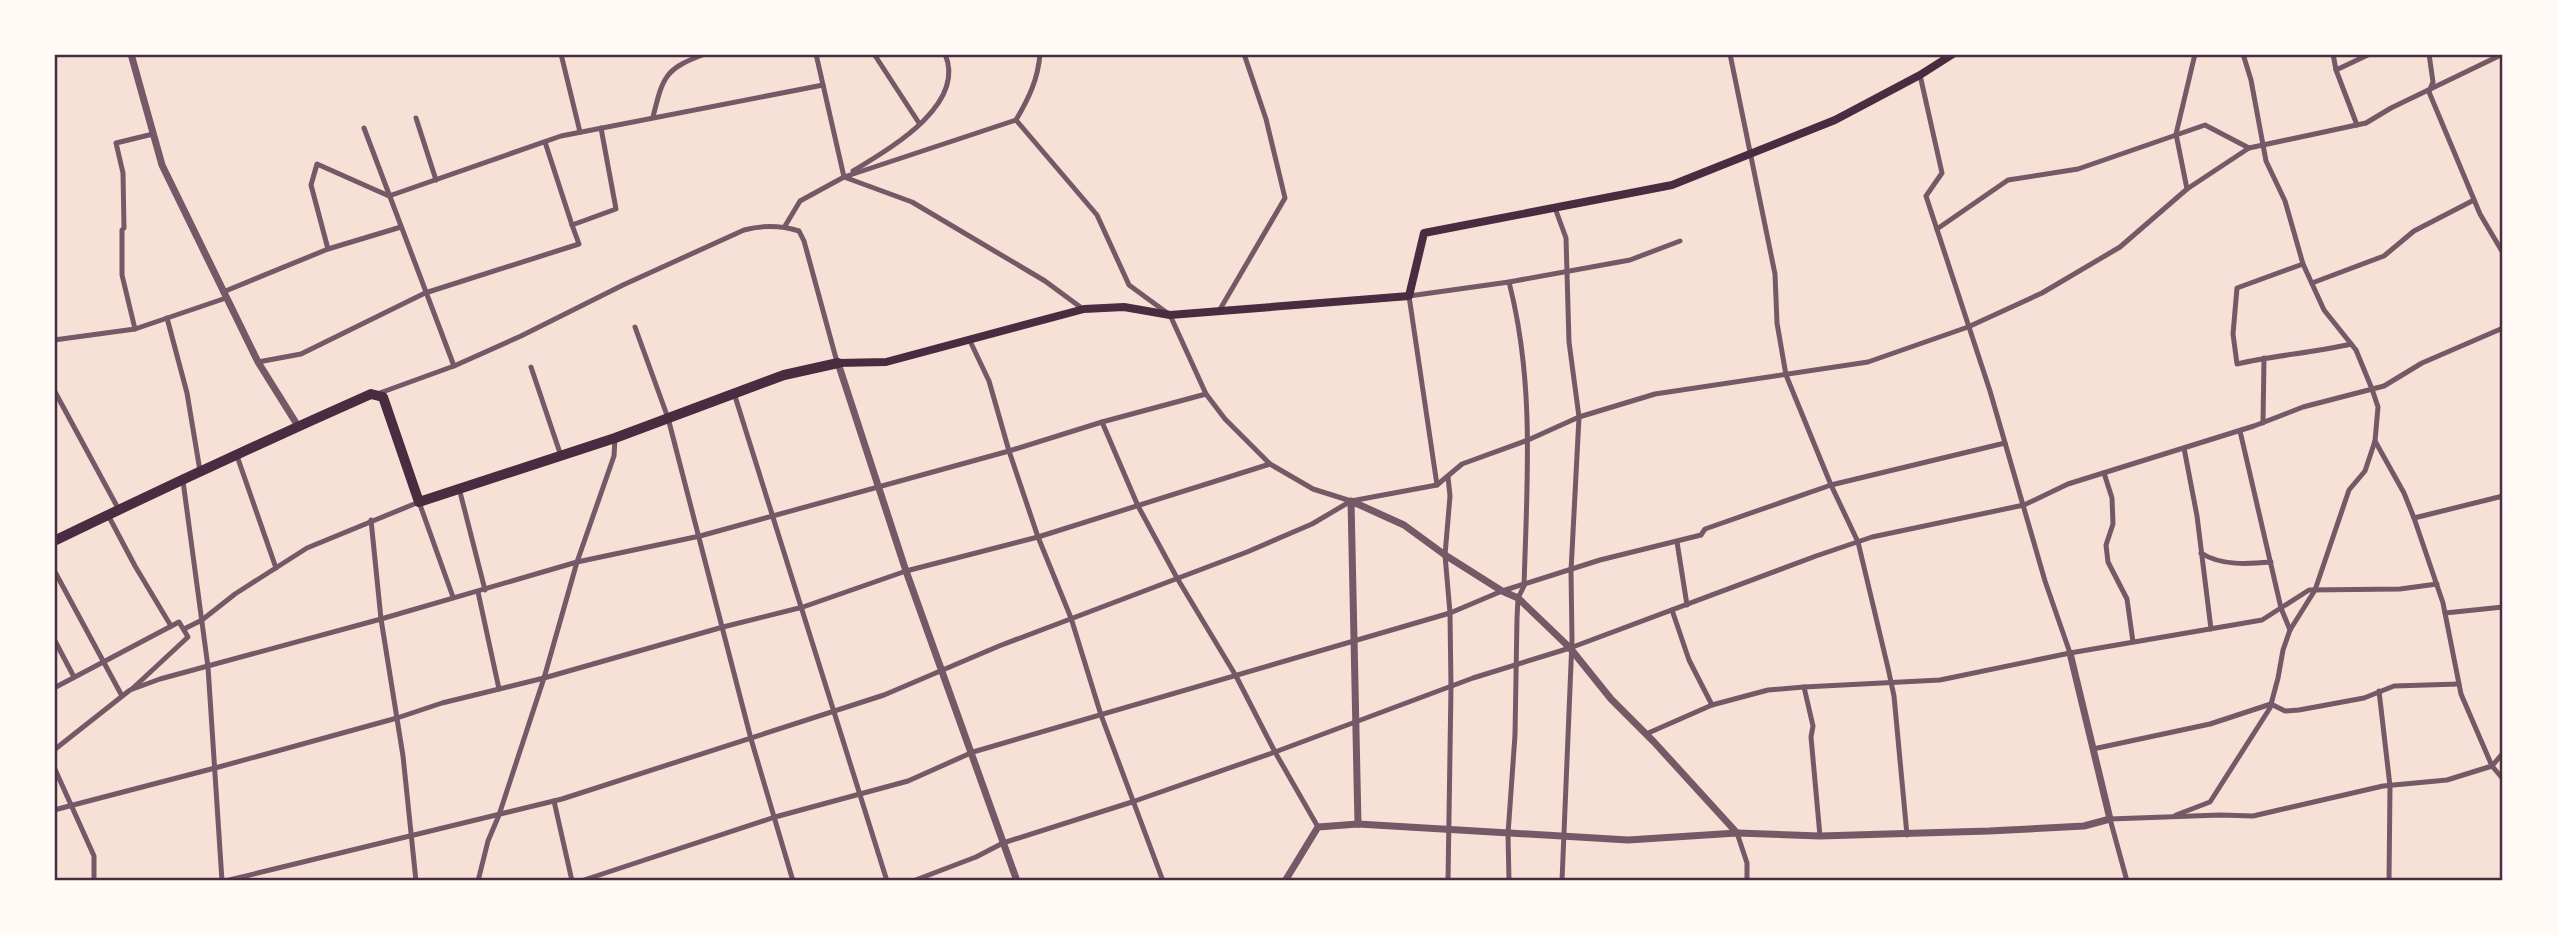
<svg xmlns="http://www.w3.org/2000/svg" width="2557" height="935" font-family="Quicksand,sans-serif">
<rect width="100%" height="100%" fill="#f7e1d7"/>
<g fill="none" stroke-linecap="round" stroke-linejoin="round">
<g stroke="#755966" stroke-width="5">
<path d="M561 54 580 132"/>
<path d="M816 54 844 177"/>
<path d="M874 54 919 123"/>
<path d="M1730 54 1775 274 1777 323 1786 375 1831 485 1858 542 1888 668 1894 696 1907 835"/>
<path d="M2243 54 2251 80 2266 161 2285 201 2303 264 2324 310 2356 350 2372 389 2378 407 2375 441 2404 493 2414 518 2443 603 2461 694 2492 766 2503 779"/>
<path d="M2333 54 2336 70 2357 125"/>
<path d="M2429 54 2433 82 2429 92 2480 214 2503 253"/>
<path d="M2336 70 2370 54"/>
<path d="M1920 75 1942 173 1926 196 1990 391 2045 581 2070 653"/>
<path d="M653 117C663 77 664 69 705 54"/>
<path d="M416 118 436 180"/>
<path d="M1016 120 1097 215 1129 285 1170 315 1206 394 1225 419 1270 464 1313 489 1351 501"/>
<path d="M364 128 454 366"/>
<path d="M545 142 572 225"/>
<path d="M853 171C889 149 967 105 945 54"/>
<path d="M844 177 1016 120C1029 98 1038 79 1040 54"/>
<path d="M2187 189 2176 134 2195 54"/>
<path d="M1555 208 1566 238 1569 342 1579 417 1571 571 1572 640 1562 881"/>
<path d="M785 226 800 201 844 177 912 202 1045 281 1083 309"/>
<path d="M1937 229 2008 180 2078 169 2205 125 2249 148"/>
<path d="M328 249 401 227"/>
<path d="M2303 264 2237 288 2233 334 2237 364C2275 355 2313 353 2351 344"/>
<path d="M1509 282C1535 383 1527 483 1524 586L1518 598 1517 618 1515 735 1508 834 1509 881"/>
<path d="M2312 283 2384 256 2414 231 2474 200"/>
<path d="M223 292 328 249 311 185 317 164 389 196 561 136 823 85"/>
<path d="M1219 311 1285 198 1266 119 1244 54"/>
<path d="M167 318 187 393 200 471"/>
<path d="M635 327 668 418 751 739 793 881"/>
<path d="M135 329 226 298"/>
<path d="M54 340 135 329 122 275V230L124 228 123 173 116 143 153 134"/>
<path d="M970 341 989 381 1009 451 1038 537 1071 618 1101 715 1163 881"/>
<path d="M258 362 301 354 425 293 579 244 572 225 616 209 601 128"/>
<path d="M531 367 561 456"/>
<path d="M54 390 119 510"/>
<path d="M734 393 887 881"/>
<path d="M377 394 454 366 521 336 623 285 744 230C763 225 780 225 799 231L804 241 837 362"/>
<path d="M1102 422 1138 506 1177 578 1236 676 1275 752 1318 827"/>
<path d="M2263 423 2264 358"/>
<path d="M2240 431 2281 608 2290 630"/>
<path d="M2184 448 2197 516 2211 629"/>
<path d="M237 456 276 568"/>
<path d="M2104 473 2112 498 2113 524 2106 545 2108 562 2127 599 2133 642"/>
<path d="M1448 477 1450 496 1445 555 1450 613 1451 687 1448 881"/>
<path d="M183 481 208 667 222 881"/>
<path d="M1437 485 1409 296 1509 282 1630 260 1680 241"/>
<path d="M459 488 485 590"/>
<path d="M108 515 135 566 171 626"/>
<path d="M2414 518 2503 496"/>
<path d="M371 520 381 619 403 756 416 881"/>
<path d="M1677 542 1687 605"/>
<path d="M2201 553C2221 566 2249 564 2271 562"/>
<path d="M54 570 122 696"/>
<path d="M478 592 499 689"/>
<path d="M1672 610 1689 660 1712 705"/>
<path d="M2445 613 2503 607"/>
<path d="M184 629 202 620 235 594 307 548 419 502 453 597"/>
<path d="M54 639 74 677"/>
<path d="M54 688 179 622 188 637 132 689"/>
<path d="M2379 691 2390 786 2389 881"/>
<path d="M1646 734 1712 705 1768 690 1804 687"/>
<path d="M2093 749 2210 724 2271 704 2285 711 2299 710 2364 698 2394 686 2459 684"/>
<path d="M54 750 130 690 160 679 381 619 577 562 700 536 1009 451 1102 422 1206 394"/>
<path d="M54 767 94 856V881"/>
<path d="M554 801 572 881"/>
<path d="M54 810 215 768 397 718 442 703 544 678 723 627 803 607 906 571 1038 537 1270 464"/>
<path d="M2176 815 2210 802 2270 708 2278 678 2283 650 2290 630 2315 590 2349 490 2365 471 2375 441"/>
<path d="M1737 833 1747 863V881"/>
<path d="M1820 836 1811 737 1813 726 1804 687 1940 680 2070 653 2262 620 2309 590 2400 589 2437 584"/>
<path d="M225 881 562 799 884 695 999 646 1247 552 1312 524 1351 501 1437 485 1462 464 1528 440 1579 417 1655 394 1868 362 1968 327 2042 293 2120 247 2187 189 2249 148 2366 123 2391 108 2503 54"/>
<path d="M478 881 488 841 499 815 544 678 577 562 614 456 615 438"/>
<path d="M581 881 775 817 908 781 973 752 1450 613 1502 591 1600 560 1701 535 1705 529 1831 485 2005 443"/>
<path d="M913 881 976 857 1003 843 1132 802 1275 752 1473 678 1570 648 1816 556 1872 537 2024 505 2068 484 2254 426 2303 407 2384 386 2422 363 2503 328"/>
<path d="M2127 881 2110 819 2220 815 2253 816 2383 786 2447 780 2492 766 2503 753"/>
</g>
<g stroke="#755966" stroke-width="7">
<path d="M131 54 162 165 258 362 298 426"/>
<path d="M838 363 906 571 1017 881"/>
<path d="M1358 824 1351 501 1404 525 1445 555 1502 591 1518 598 1570 648 1611 699 1654 742 1737 833"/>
<path d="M1285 881 1318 827 1358 824 1628 840 1737 833 1820 836 1989 831 2084 826 2110 819 2070 653"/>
</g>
<path stroke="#4a2c40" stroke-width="8" d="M838 363 886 362 1084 309 1124 307 1170 315 1409 296 1424 233 1672 185 1835 120 1920 75 1953 54"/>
<path stroke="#4a2c40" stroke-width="10" d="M54 541C159 490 265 441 371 394L383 397 419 502 615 438 784 375 838 363"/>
</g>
<rect width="2557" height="935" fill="none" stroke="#fffaf5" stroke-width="112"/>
<rect x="56" y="56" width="2445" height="823" fill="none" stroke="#4a2c40" stroke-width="2.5"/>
</svg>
